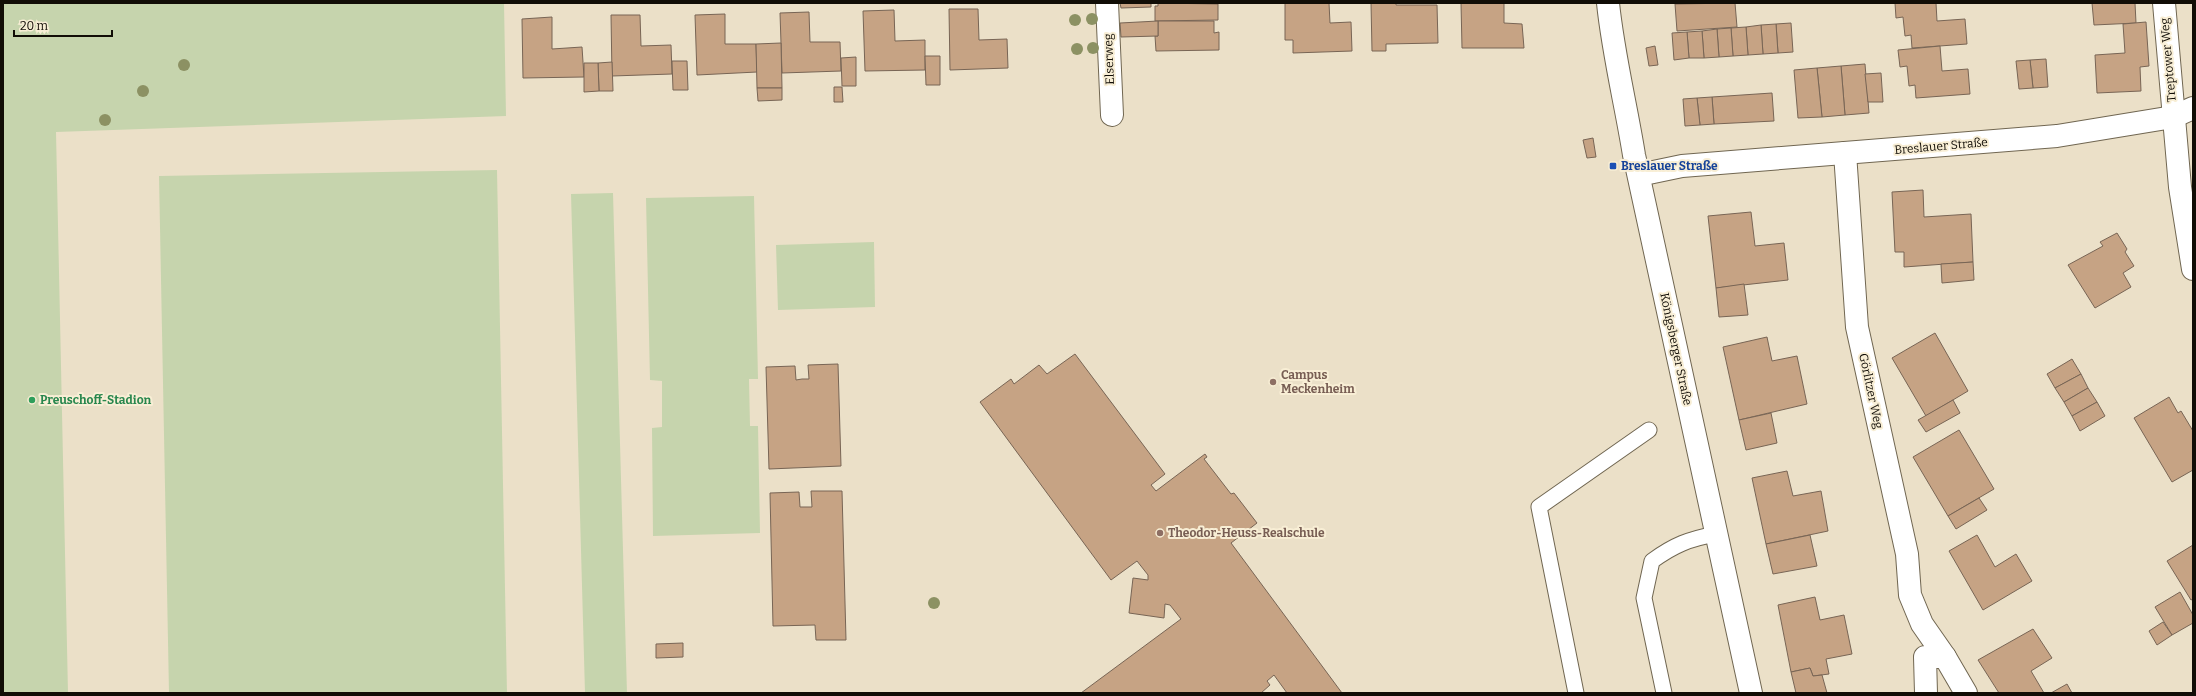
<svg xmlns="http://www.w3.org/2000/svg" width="2196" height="696" font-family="Bitter,serif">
<rect width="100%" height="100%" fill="#ebe0c8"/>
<g fill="#c6d4ad">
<path d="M3 3H504L506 116 56 132 68 693H3Z"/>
<path d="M497 170 507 693H169L159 176Z"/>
<path d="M613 193 627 693H585L571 194Z"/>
<path d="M754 196 758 379H749L750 426H758L760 533 653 536 652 428 662 427V381L650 380 646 198Z"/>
<path d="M874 242 875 307 778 310 776 245Z"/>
</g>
<g fill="#c6a384" stroke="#786555">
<path d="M1120 3H1151V7L1121 8Z"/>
<path d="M1158 3 1218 4V20L1155 21V6H1158Z"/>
<path d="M1285 3H1329L1330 23 1351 22 1352 51 1293 53V40H1285Z"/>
<path d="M1371 3H1396V5H1437L1438 43 1386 44V51H1372Z"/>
<path d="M1461 3H1504V23L1522 24 1524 48H1462Z"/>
<path d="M1735 3 1737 27 1677 31 1675 4Z"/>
<path d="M1895 3H1936L1937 21 1965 19 1967 44 1912 48 1911 35 1905 36 1903 17 1896 18Z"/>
<path d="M2092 3H2135L2136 23 2094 25Z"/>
<path d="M949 9H978L979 40 1007 39 1008 68 950 70Z"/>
<path d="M894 10 895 41 925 40V70L865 71 863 11Z"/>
<path d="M809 12 810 42H840L841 71 782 73 780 13Z"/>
<path d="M725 14V44H756L757 72 697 75 695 15Z"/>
<path d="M611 15H640L641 46 671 45 672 74 612 76Z"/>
<path d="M552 17V49L582 47 584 77 523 78 522 19Z"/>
<path d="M1158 21H1214V33L1219 32V50L1156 51 1155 36H1158Z"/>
<path d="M1158 21V36L1121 37 1120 23Z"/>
<path d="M2146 22 2149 66 2140 67 2141 91 2097 93 2095 55 2125 53 2123 24Z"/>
<path d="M1791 23 1793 52 1778 53 1776 24Z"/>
<path d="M1776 24 1778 53 1763 54 1761 25Z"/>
<path d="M1761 25 1763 54 1748 55 1746 27Z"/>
<path d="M1746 27 1748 55 1733 56 1731 28Z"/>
<path d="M1731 28 1733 56 1719 57 1717 29Z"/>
<path d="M1717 29 1719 57 1704 58 1702 31Z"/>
<path d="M1702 31 1704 58H1689L1687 32Z"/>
<path d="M1687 32 1689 58 1674 60 1672 33Z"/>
<path d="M781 43 782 88H757L756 44Z"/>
<path d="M1655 46 1658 65 1649 66 1646 48Z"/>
<path d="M1940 46 1942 71 1968 69 1970 94 1916 98 1915 85 1909 86 1907 66 1900 67 1898 50Z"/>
<path d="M925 56H940V85H926Z"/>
<path d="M856 57V86H842L841 58Z"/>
<path d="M2046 59 2048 87 2033 88 2030 60Z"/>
<path d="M2030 60 2033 88 2019 89 2016 61Z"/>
<path d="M672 61H687L688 90H673Z"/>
<path d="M612 62 613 91H599L598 63Z"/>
<path d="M584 63H598L599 91 584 92Z"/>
<path d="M1865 64 1869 113 1845 115 1841 66Z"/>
<path d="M1841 66 1845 115 1822 117 1817 68Z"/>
<path d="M1817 68 1822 117 1798 118 1794 70Z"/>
<path d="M1881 73 1883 102H1868L1865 74Z"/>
<path d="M834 87H842L843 102H834Z"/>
<path d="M757 88H782V100L758 101Z"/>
<path d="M1772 93 1774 121 1714 124 1712 97Z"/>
<path d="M1712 97 1714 124 1700 125 1697 98Z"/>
<path d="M1697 98 1700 125 1685 126 1683 99Z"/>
<path d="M1593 138 1596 157 1587 158 1583 140Z"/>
<path d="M1923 190 1924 217 1971 214 1973 262 1904 267V252H1895L1892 192Z"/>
<path d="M1751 212 1755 246 1784 243 1788 280 1716 288 1708 216Z"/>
<path d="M2117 233 2127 249 2125 252 2134 266 2123 273 2131 287 2095 308 2068 265 2103 246 2100 242Z"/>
<path d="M1973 262 1974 280 1942 283 1941 264Z"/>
<path d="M1744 284 1748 315 1719 317 1716 288Z"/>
<path d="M1935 333 1968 391 1926 416 1892 358Z"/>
<path d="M1767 337 1772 361 1797 356 1807 404 1739 420 1723 347Z"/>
<path d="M1075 354 1165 474 1151 485 1156 491 1205 454 1207 457 1204 459 1231 494 1234 493 1257 523 1231 543 1342 693H1287L1274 675 1267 681 1270 685 1261 693H1081L1181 619 1170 605 1165 604 1164 618 1129 613 1133 578 1148 580V575L1137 561 1111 580 980 402 1011 379 1014 384 1039 365 1047 374Z"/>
<path d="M2072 359 2081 374 2055 388 2047 374Z"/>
<path d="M838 364 841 466 769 469 766 367 795 366 796 380 802 379H809L808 365Z"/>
<path d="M2081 374 2088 388 2064 402 2055 388Z"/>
<path d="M2088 388 2097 402 2072 416 2064 402Z"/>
<path d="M2169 397 2178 413 2181 411 2193 431V470L2172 482 2134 418Z"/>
<path d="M1953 400 1960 413 1926 432 1918 420Z"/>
<path d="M2097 402 2105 416 2080 431 2072 416Z"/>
<path d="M1771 413 1777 443 1746 450 1739 420Z"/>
<path d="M1959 430 1994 489 1948 516 1913 457Z"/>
<path d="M1787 471 1793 496 1821 491 1828 531 1766 544 1752 478Z"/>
<path d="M811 491H842L846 640H816L815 625 773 626 770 493 799 492 800 507H812Z"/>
<path d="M1979 498 1987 510 1956 529 1948 516Z"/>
<path d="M1810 535 1817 566 1773 574 1766 544Z"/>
<path d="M1977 535 1995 567 2016 554 2032 581 1983 610 1949 551Z"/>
<path d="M2193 545V599L2191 600 2167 561Z"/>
<path d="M2180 592 2193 615V623L2172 635 2155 607Z"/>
<path d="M1815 597 1820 620 1844 615 1852 654 1826 659 1829 674 1813 676 1810 668 1791 672 1778 605Z"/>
<path d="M2163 622 2172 635 2157 645 2149 631Z"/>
<path d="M2033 629 2052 658 2031 671 2044 693H1999L1978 660Z"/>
<path d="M683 643V657L656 658V644Z"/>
<path d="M1810 668 1813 676 1822 675 1827 693H1796L1791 672Z"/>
<path d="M2067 684 2072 693H2051Z"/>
</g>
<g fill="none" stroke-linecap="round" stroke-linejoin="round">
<defs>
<g id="service">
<path d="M1576 693 1539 507 1649 430"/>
<path d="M1664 693 1644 598 1652 561C1674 545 1689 539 1716 534"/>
</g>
<g id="minor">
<path d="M1107 3 1112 115"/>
<path d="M2164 3 2180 187 2193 269"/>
<path d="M1845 153 1857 327 1907 554 1910 595 1922 624 1945 657H1925L1926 693"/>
<path d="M1639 175 1682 166 2057 136 2173 117 2193 108"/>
<path d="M1945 657 1966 693"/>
</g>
<path id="tertiary" d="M1608 3C1613 53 1626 105 1634 155L1751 693"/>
</defs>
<use href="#service" stroke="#706651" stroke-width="17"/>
<use href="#minor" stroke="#706651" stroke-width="24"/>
<use href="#tertiary" stroke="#706651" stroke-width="24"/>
<use href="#service" stroke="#fff" stroke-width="15"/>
<use href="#minor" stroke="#fff" stroke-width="22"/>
<use href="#tertiary" stroke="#fff" stroke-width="22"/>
</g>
<g fill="#8c9163">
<circle cx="1092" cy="19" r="6"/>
<circle cx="1075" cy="20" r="6"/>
<circle cx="1093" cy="48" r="6"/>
<circle cx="1077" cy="49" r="6"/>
<circle cx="184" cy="65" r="6"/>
<circle cx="143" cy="91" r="6"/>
<circle cx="105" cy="120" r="6"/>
<circle cx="934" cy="603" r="6"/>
</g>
<rect fill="#1a4fb4" stroke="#f8eed5" stroke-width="1.5" x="1609" y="162" width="8" height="8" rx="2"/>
<g fill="#8d6e63" stroke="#f8eed5" stroke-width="1.5">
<circle cx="1273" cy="382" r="4"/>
<circle cx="1160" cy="533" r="4"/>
</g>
<circle fill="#2e9e5b" stroke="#f8eed5" stroke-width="1.5" cx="32" cy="400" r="4"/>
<g text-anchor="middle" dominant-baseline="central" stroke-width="4" stroke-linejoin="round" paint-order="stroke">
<g font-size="12" fill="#110d06" stroke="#f8eed5">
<text transform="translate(1109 59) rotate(-92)">Elserweg</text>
<text transform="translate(2168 60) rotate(-95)">Treptower Weg</text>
<text transform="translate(1941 146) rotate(-5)">Breslauer Straße</text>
<text transform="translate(1676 349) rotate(78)">Königsberger Straße</text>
<text transform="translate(1871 391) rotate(78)">Görlitzer Weg</text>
</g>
<g font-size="12" font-weight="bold" fill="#164399" stroke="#f8eed5" text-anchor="start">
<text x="1621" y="166">Breslauer Straße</text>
</g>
<g font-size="12" font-weight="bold" fill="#785e54" stroke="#f8eed5" text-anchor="start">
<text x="1281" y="375">Campus<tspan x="1281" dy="14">Meckenheim</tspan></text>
<text x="1168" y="533">Theodor-Heuss-Realschule</text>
</g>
<g font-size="12" font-weight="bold" fill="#27864d" stroke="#f8eed5" text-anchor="start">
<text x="40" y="400">Preuschoff-Stadion</text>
</g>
</g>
<rect width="2196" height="696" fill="none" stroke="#110d06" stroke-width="8"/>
<path d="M14 30v6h98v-6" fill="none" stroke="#110d06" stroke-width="2"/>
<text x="20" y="30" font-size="12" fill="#110d06" stroke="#f8eed5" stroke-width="3" paint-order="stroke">20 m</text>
</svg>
